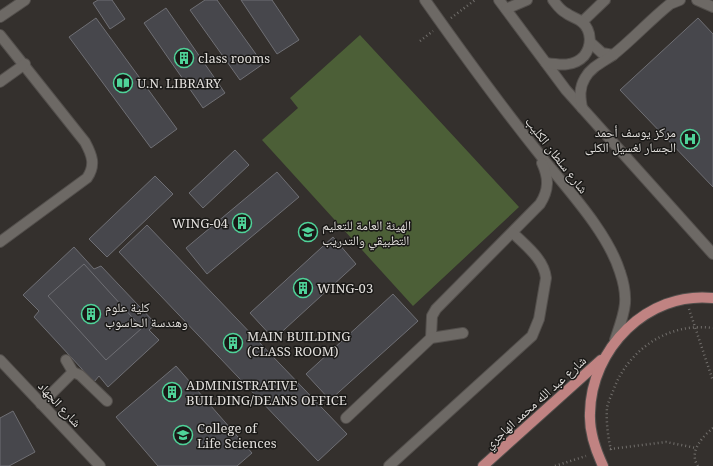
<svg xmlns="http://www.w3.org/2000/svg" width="713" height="466" font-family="'Noto Serif','Noto Naskh Arabic',serif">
<rect width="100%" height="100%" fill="#34302d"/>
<path fill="#4c5f37" d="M360 35 519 207 413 306 262 140 298 108 290 98Z"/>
<g fill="#47474c" stroke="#6f6f74">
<path d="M98 0H112L125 19 110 29 93 3Z"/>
<path d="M205 0H217L263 64 240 80 190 10Z"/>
<path d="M241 0H272L299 40 277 54Z"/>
<path d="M166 8 225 93 203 108 144 23Z"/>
<path d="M96 18 177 129 151 148 69 37Z"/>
<path d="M698 18 713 34V187L620 90Z"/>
<path d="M235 150 249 165 203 208 189 193Z"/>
<path d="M277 172 299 197 207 274 186 248Z"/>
<path d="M155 176 173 194 107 257 89 239Z"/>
<path d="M147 225 347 434 318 461 119 252Z"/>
<path d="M333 237 356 264 274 339 250 313Z"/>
<path d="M74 247 94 269 101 266 156 324 149 330 159 340 108 387 99 376 94 382 34 317 39 311 23 295Z"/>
<path d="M84 264 142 328 106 360 48 296Z"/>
<path d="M393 294 418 321 330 400 306 374Z"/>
<path d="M176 366 252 453 237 466H158L116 417Z"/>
<path d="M13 411 35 452 9 466H0V418Z"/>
</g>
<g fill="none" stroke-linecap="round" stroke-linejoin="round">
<defs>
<g id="minor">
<path d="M425 0C461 51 498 102 537 151 564 186 607 230 620 272 630 301 624 313 615 340"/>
<path d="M499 0 566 90 713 254"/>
<path d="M697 0 713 7"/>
<path d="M506 9 527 0"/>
<path d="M0 17 25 0"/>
<path d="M582 22 605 0"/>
<path d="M0 35 85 142C92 155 96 165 87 178L0 242"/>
<path d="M590 42 602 53 613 55"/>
<path d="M546 63C560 65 574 67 584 56 592 46 592 31 582 22 577 18 571 17 566 13 560 10 557 5 553 0"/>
<path d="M0 82 25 64"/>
<path d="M582 108C580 97 579 88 585 78 591 67 603 62 613 55 633 39 650 20 670 4L680 0"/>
<path d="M431 338 432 316 436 309 540 204C549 190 549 178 542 163"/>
<path d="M0 360 100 466"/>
<path d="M66 360 73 372"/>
<path d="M41 404 73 372 80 375 107 401"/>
<path d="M346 418 431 338 463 333"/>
<path d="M389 466 532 336 539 319 546 278C544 259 526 246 513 233"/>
</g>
<g id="major">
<path d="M483 466 601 360"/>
<path d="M603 466C595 449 589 432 590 413 591 349 647 291 713 298"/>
</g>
</defs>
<use href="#minor" stroke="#534f4c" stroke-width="12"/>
<use href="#major" stroke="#534f4c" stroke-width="12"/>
<g stroke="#726f6c" stroke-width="2.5" stroke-dasharray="1 3" stroke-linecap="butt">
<path d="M451 18 475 0"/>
<path d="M420 41 433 31"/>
<path d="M689 309 713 381"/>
<path d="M610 449 666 442 696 448"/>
<path d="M611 450C608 437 606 422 607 408 608 402 611 396 613 391 628 349 669 322 713 328"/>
<path d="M555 466 586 456"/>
<path d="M698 466C688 452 703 436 713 428"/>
</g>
<use href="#minor" stroke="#6d6965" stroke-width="10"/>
<use href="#major" stroke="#c08382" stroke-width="10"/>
</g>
<defs>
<symbol id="building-ring" viewBox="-11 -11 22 22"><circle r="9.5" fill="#1a1917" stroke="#4fd399" stroke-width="1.5"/><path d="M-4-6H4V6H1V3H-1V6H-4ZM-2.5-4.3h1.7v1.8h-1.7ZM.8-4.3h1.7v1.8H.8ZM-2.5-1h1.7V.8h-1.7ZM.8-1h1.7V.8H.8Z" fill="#4fd399"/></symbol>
<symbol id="library-ring" viewBox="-11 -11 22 22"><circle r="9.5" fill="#1a1917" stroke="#4fd399" stroke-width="1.5"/><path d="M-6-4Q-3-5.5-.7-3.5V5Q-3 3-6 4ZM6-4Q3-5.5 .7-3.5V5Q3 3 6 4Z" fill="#4fd399"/></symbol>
<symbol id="hospital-ring" viewBox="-11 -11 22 22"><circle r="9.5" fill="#1a1917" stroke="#4fd399" stroke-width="1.5"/><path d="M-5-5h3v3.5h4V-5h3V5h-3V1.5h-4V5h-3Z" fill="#4fd399"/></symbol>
<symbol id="university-ring" viewBox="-11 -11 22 22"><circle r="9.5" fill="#1a1917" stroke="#4fd399" stroke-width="1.5"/><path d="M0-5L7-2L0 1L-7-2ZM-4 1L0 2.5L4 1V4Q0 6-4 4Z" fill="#4fd399"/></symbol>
</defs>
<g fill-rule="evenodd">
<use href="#building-ring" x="173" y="47" width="22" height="22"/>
<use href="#library-ring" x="112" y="72" width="22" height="22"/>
<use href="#hospital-ring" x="679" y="128" width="22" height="22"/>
<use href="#building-ring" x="231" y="212" width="22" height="22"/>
<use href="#university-ring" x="297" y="221" width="22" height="22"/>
<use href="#building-ring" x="292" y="277" width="22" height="22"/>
<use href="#building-ring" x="80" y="303" width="22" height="22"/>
<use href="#building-ring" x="222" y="332" width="22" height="22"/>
<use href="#building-ring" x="161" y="381" width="22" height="22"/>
<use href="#university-ring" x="172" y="424" width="22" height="22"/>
</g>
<g text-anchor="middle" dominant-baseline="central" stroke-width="3" stroke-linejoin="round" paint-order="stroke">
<g font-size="13" fill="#e1dedb" stroke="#1a1917" text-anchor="start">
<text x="198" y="58">class rooms</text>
<text x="137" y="83">U.N. LIBRARY</text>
<text x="676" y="132" text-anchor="end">مركز يوسف أحمد<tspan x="676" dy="15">الجسار لغسيل الكلى</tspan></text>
<text x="228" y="223" text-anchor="end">WING-04</text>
<text x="322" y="225">الهيئة العامة للتعليم<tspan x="322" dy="15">التطبيقي والتدريب</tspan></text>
<text x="317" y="288">WING-03</text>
<text x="105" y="307">كلية علوم<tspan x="105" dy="15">وهندسة الحاسوب</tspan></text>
<text x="247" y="336">MAIN BUILDING<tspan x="247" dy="15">(CLASS ROOM)</tspan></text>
<text x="186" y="385">ADMINISTRATIVE<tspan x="186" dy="15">BUILDING/DEANS OFFICE</tspan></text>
<text x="197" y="428">College of<tspan x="197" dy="15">Life Sciences</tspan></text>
</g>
<g font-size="13" fill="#e1dedb" stroke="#1a1917">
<text transform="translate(557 155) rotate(52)">شارع سلطان الكليب</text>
<text transform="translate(535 402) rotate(-42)">شارع عبد الله محمد الهاجري</text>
<text transform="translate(60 404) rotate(47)">شارع الجهاد</text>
</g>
</g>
</svg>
